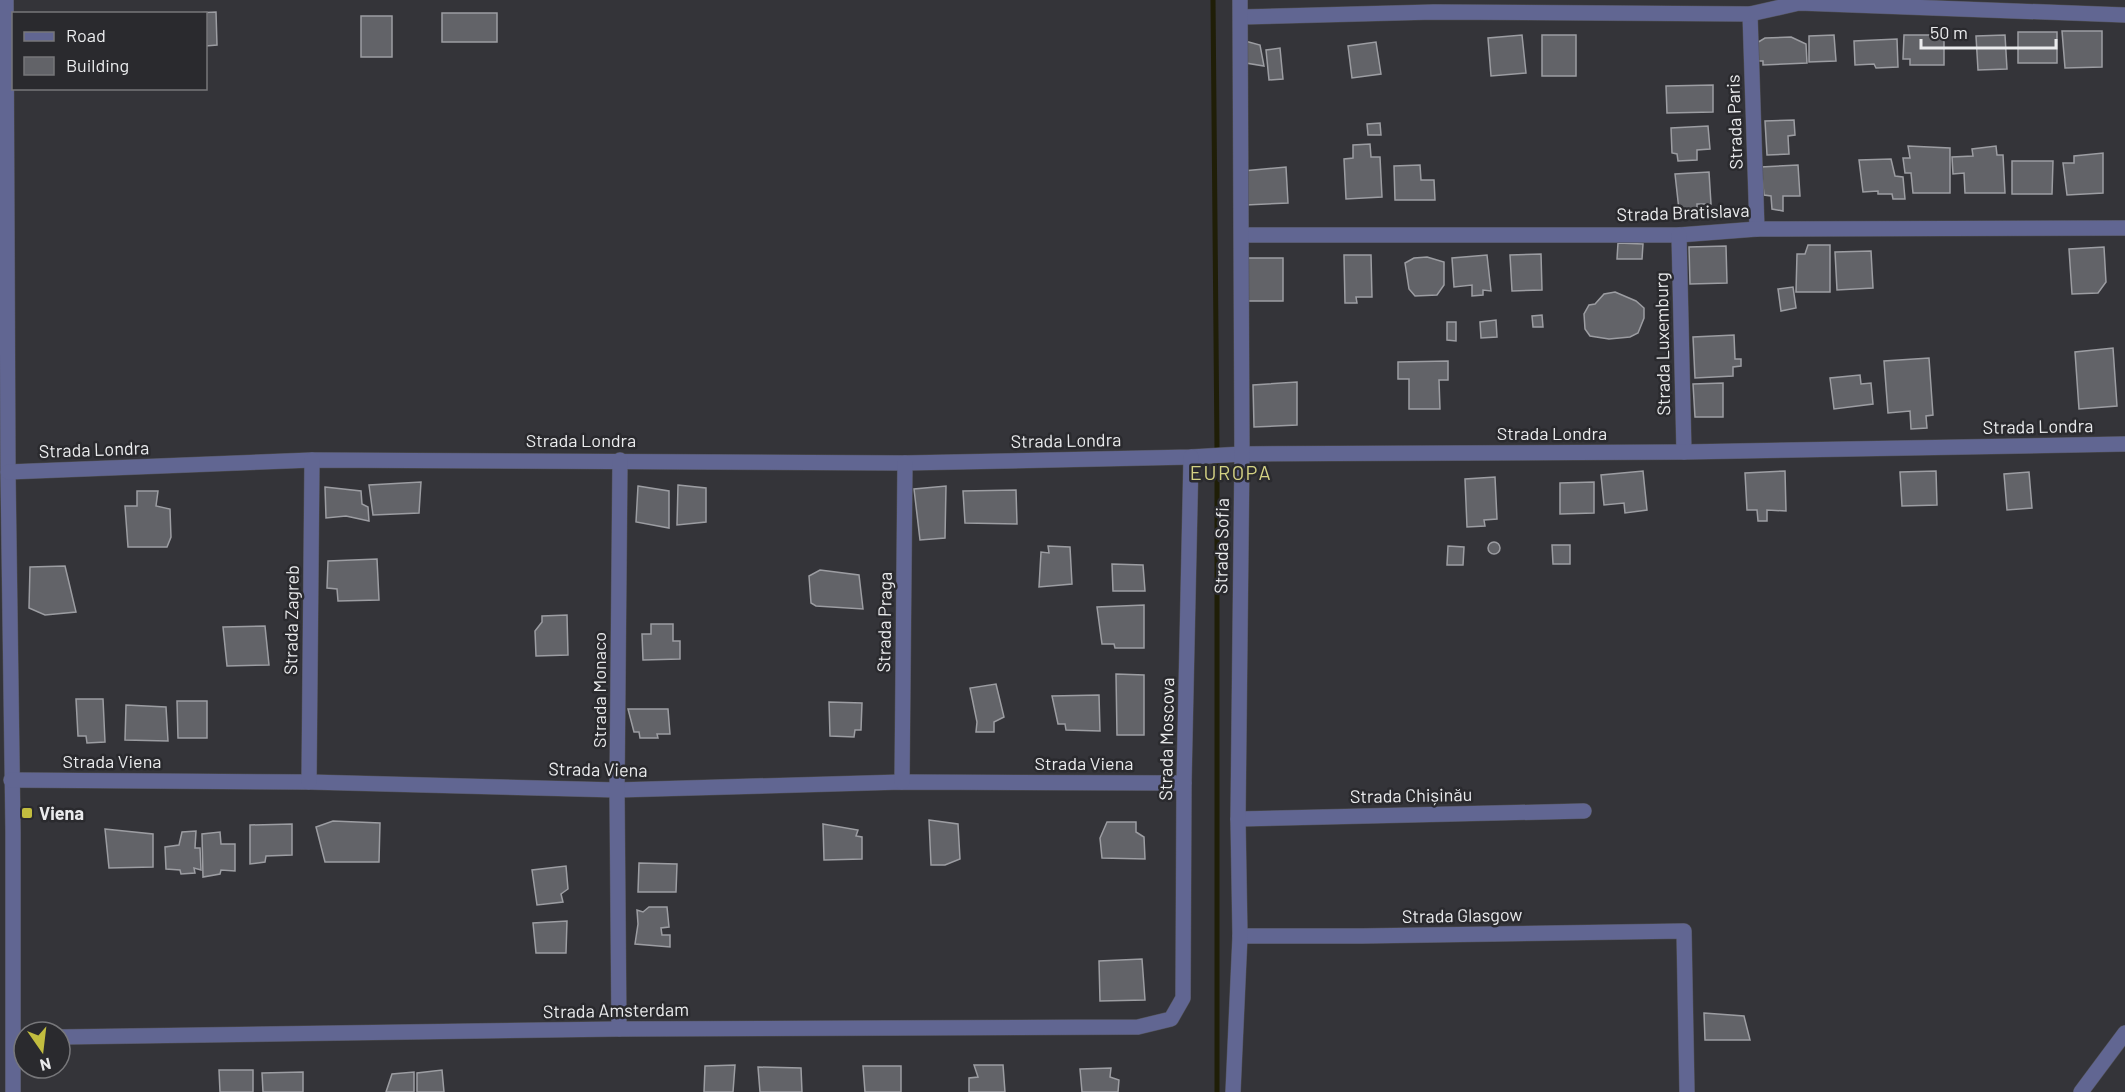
<svg xmlns="http://www.w3.org/2000/svg" width="2125" height="1092" font-family="Barlow,sans-serif">
<rect width="100%" height="100%" fill="#343439"/>
<g fill="none" stroke-linecap="round" stroke-linejoin="round">
<path stroke="#1f1e07" stroke-width="5" d="M1213 0 1217 449V1092"/>
</g>
<g fill="#626368" stroke="#9c9da2" stroke-width="1.5">
<path d="M216 12 217 45 206 46V14H172Z"/>
<rect x="442" y="13" width="55" height="29"/>
<rect x="361" y="16" width="31" height="41"/>
<path d="M2062 31H2102V67L2065 68Z"/>
<rect x="2018" y="32" width="39" height="31"/>
<path d="M1522 35 1526 73 1491 76 1488 38Z"/>
<rect x="1542" y="35" width="34" height="41"/>
<path d="M1834 35 1836 61 1809 62V36Z"/>
<path d="M1904 35H1944V65H1910V59H1903Z"/>
<path d="M2005 35 2007 69 1978 70 1976 36Z"/>
<path d="M1791 37 1806 44 1807 63 1763 65V61H1756L1755 44 1765 38Z"/>
<path d="M1897 39 1898 67 1876 68 1874 64 1855 65 1854 41Z"/>
<path d="M1245 41 1260 45 1264 66 1246 63Z"/>
<path d="M1376 42 1381 74 1352 78 1348 46Z"/>
<path d="M1280 48 1283 79 1269 80 1266 50Z"/>
<path d="M1713 85V112L1667 113 1666 86Z"/>
<path d="M1794 120 1795 135 1788 136 1789 154 1767 155 1765 121Z"/>
<path d="M1380 123 1381 135H1368L1367 124Z"/>
<path d="M1708 126 1710 149 1697 150V160L1678 161 1677 154 1672 153 1671 128Z"/>
<path d="M1370 144 1371 157H1380L1382 197 1346 199 1344 159 1353 158V145Z"/>
<path d="M1908 146 1950 148V193H1913L1911 173H1905L1903 158H1910Z"/>
<path d="M1996 146 1997 155H2003L2005 193H1965L1964 173 1953 174 1952 157 1973 156 1972 149Z"/>
<path d="M2103 153V193L2067 195 2063 163H2074V156Z"/>
<path d="M1891 159 1895 176 1903 177 1905 199H1893L1892 194H1878V191L1863 192 1859 160Z"/>
<path d="M2012 161H2053L2052 194H2012Z"/>
<path d="M1420 165 1421 180H1434L1435 200H1395L1394 166Z"/>
<path d="M1798 165 1800 196H1783V211L1772 209 1771 196 1764 195 1761 167Z"/>
<path d="M1286 167 1288 203 1246 205 1243 171Z"/>
<path d="M1709 172 1711 204H1697V209L1679 210 1675 174Z"/>
<path d="M1618 243 1643 244 1642 259H1617Z"/>
<path d="M1808 245H1830V292H1796L1797 254H1805Z"/>
<path d="M1726 246 1727 283 1690 284 1689 247Z"/>
<path d="M2104 247 2106 282 2098 293 2072 294 2069 249Z"/>
<path d="M1871 251 1873 288 1837 290 1835 252Z"/>
<path d="M1541 254 1542 290 1512 291 1510 255Z"/>
<path d="M1344 255H1371L1372 297H1356L1357 303H1345Z"/>
<path d="M1487 255 1491 291 1483 290V295L1472 296V285L1454 287 1452 258Z"/>
<path d="M1427 257 1444 262V285L1437 295 1415 296 1409 289 1405 263 1414 258Z"/>
<path d="M1246 258H1283V301H1247Z"/>
<path d="M1793 287 1796 308 1781 311 1778 289Z"/>
<path d="M1615 292 1636 301 1644 308V318L1638 333 1630 337 1609 339 1590 336 1585 329 1584 314 1589 305 1595 304 1604 294Z"/>
<path d="M1542 315 1543 327H1533L1532 316Z"/>
<path d="M1496 320 1497 337 1481 338 1480 322Z"/>
<path d="M1447 322H1456V341L1447 340Z"/>
<path d="M1734 335 1735 359H1741V366L1733 367V376L1695 378 1693 337Z"/>
<path d="M2113 348 2117 406 2079 409 2075 352Z"/>
<path d="M1929 358 1933 415 1926 416 1927 428 1911 429 1910 411 1888 413 1884 361Z"/>
<path d="M1448 361V380H1439L1440 409H1409V379H1398V362Z"/>
<path d="M1860 375 1861 384 1871 383 1873 404 1834 409 1830 378Z"/>
<path d="M1297 382V425L1254 427 1253 385Z"/>
<path d="M1723 383V417H1695L1693 384Z"/>
<path d="M1643 471 1647 510 1625 513 1624 503 1604 505 1601 475Z"/>
<path d="M1785 471 1786 511 1767 510V521H1758L1757 510H1747L1745 473Z"/>
<path d="M1936 471 1937 505 1902 506 1900 472Z"/>
<path d="M2029 472 2032 508 2007 510 2004 474Z"/>
<path d="M1495 477 1497 519 1484 520 1485 526 1467 527 1465 479Z"/>
<path d="M421 482 419 513 373 515 369 485Z"/>
<path d="M1594 482V513L1560 514V483Z"/>
<path d="M678 485 706 488V522L677 525Z"/>
<path d="M638 486 669 491V528L636 522Z"/>
<path d="M946 486 945 538 920 540 914 489Z"/>
<path d="M325 487 361 491 362 504 368 507 369 521 346 516 326 518Z"/>
<path d="M1016 490 1017 524 965 523 963 491Z"/>
<path d="M137 491H158L156 506 170 509 171 537 167 547H128L125 506H137Z"/>
<circle cx="1494" cy="548" r="6"/>
<path d="M1552 545H1570V564H1553Z"/>
<path d="M1048 546 1070 547 1072 584 1039 587 1041 552 1049 553Z"/>
<path d="M1448 546 1464 547 1463 565H1447Z"/>
<path d="M377 559 379 600 338 601 337 589 327 588 328 561Z"/>
<path d="M1112 564 1143 565 1145 591H1113Z"/>
<path d="M65 566 76 612 45 615 29 608 30 567Z"/>
<path d="M820 570 859 575 863 609 816 606 811 603 809 576Z"/>
<path d="M1144 605V648H1115L1114 644H1102L1097 607Z"/>
<path d="M567 615 568 655 536 656 535 631 542 622V616Z"/>
<path d="M651 624H673V641H680V659L643 660 642 634H651Z"/>
<path d="M265 626 269 665 227 666 223 627Z"/>
<path d="M1116 674 1144 675V735H1117Z"/>
<path d="M996 684 1004 717 994 722V732H976L977 722 970 688Z"/>
<path d="M1099 695 1100 731 1066 730 1065 724H1058L1052 696Z"/>
<path d="M76 699H103L105 742 87 743 86 736H78Z"/>
<path d="M177 701H207V738H178Z"/>
<path d="M829 702 862 703 861 730H855L854 737 830 736Z"/>
<path d="M126 705 166 707 168 741 125 740Z"/>
<path d="M628 709H668L670 734H657L658 738H640L639 732H634Z"/>
<path d="M929 820 958 824 960 859 945 865H931Z"/>
<path d="M333 821 380 823 379 862H325L316 827Z"/>
<path d="M1107 822H1136V832L1144 837 1145 859 1102 858 1100 838Z"/>
<path d="M292 824V855L266 856 265 862 250 864V825Z"/>
<path d="M823 824 858 830 856 836 862 837V859L824 860Z"/>
<path d="M105 829 153 834V867L109 868Z"/>
<path d="M196 831 195 848H200L201 870 194 868 195 873 181 874 180 870 166 869 165 847 179 845 182 832Z"/>
<path d="M220 832 221 844H235V871L221 870 220 874 203 877 202 834Z"/>
<path d="M639 863 677 864 676 892H638Z"/>
<path d="M566 866 568 889 561 894 563 902 537 905 532 870Z"/>
<path d="M649 907H667L669 927 661 928 662 935H670V947L635 944 638 924 637 910 643 912Z"/>
<path d="M567 921 566 953H536L533 923Z"/>
<path d="M1142 959 1145 1000 1100 1001 1099 961Z"/>
<path d="M1704 1013 1744 1016 1750 1040H1705Z"/>
<path d="M735 1065 733 1092H704L705 1066Z"/>
<path d="M974 1065H1003L1005 1092H969V1078L978 1077Z"/>
<path d="M863 1066H901V1092H865Z"/>
<path d="M758 1067 801 1068 802 1092H760Z"/>
<path d="M1111 1068 1110 1077 1119 1080 1118 1092H1082L1080 1069Z"/>
<path d="M219 1070H253V1092H220Z"/>
<path d="M442 1070 444 1092H417V1073Z"/>
<path d="M303 1072V1092H263L262 1073Z"/>
<path d="M414 1072V1092H386L392 1074Z"/>
</g>
<g fill="none" stroke-linecap="round" stroke-linejoin="round">
<defs>
<g id="minor">
<path d="M6 0 8 472 13 832V1092"/>
<path d="M1750 14 1757 229"/>
<path d="M1241 17 1434 12 1750 14 1799 3 2125 15"/>
<path d="M1242 235H1679L1757 229 2125 228"/>
<path d="M1679 235 1684 452"/>
<path d="M8 472 312 460 905 463 1191 457 1242 454 1684 452 2125 444"/>
<path d="M11 780 309 782 617 790 902 782 1184 783"/>
<path d="M309 782 312 460"/>
<path d="M902 782 905 463"/>
<path d="M1238 819 1584 811"/>
<path d="M1240 936H1362L1684 931 1687 1092"/>
<path d="M619 1029 617 790 620 460"/>
<path d="M60 1037 619 1029 1138 1027 1171 1019 1183 998 1184 783 1191 457"/>
<path d="M1233 1092 1240 936 1238 819 1242 454 1240 0"/>
<path d="M2081 1092 2125 1033"/>
</g>
</defs>
<use href="#minor" stroke="#515156" stroke-width="16"/>
<use href="#minor" stroke="#616692" stroke-width="15"/>
</g>
<rect fill="#c2bd3f" stroke="#2a2a2e" stroke-width="2" x="21" y="807" width="12" height="12" rx="3"/>
<g text-anchor="middle" dominant-baseline="central" stroke-width="5" stroke-linejoin="round" paint-order="stroke">
<g font-size="18" fill="#eaebed" stroke="#2a2a2e">
<text transform="translate(1734 122) rotate(-92)">Strada Paris</text>
<text transform="translate(1683 212) rotate(-2)">Strada Bratislava</text>
<text transform="translate(1662 344) rotate(-91)">Strada Luxemburg</text>
<text transform="translate(2038 426) rotate(-1)">Strada Londra</text>
<text x="1552" y="433">Strada Londra</text>
<text x="581" y="440">Strada Londra</text>
<text transform="translate(1066 440) rotate(-1)">Strada Londra</text>
<text transform="translate(94 449) rotate(-2)">Strada Londra</text>
<text transform="translate(1221 546) rotate(-89)">Strada Sofia</text>
<text transform="translate(291 620) rotate(-89)">Strada Zagreb</text>
<text transform="translate(884 622) rotate(-89)">Strada Praga</text>
<text transform="translate(599 690) rotate(-90)">Strada Monaco</text>
<text transform="translate(1166 739) rotate(-89)">Strada Moscova</text>
<text x="112" y="761">Strada Viena</text>
<text x="1084" y="763">Strada Viena</text>
<text transform="translate(598 769) rotate(1)">Strada Viena</text>
<text transform="translate(1411 795) rotate(-1)">Strada Chișinău</text>
<text transform="translate(1462 915) rotate(-1)">Strada Glasgow</text>
<text transform="translate(616 1010) rotate(-1)">Strada Amsterdam</text>
</g>
<g font-size="18" font-weight="bold" fill="#eaebed" stroke="#2a2a2e" text-anchor="start">
<text x="39" y="813">Viena</text>
</g>
<g font-size="20" letter-spacing="1.5" fill="#d4d284" stroke="#2a2a2e">
<text x="1231" y="472">EUROPA</text>
</g>
</g>
<rect x="12" y="12" width="195" height="78" fill="#2a2a2e" stroke="#77777a" stroke-width="1.5"/>
<rect x="24" y="32" width="30" height="9" fill="#616692" stroke="#77777a" stroke-width="1.5"/>
<text x="66" y="42" font-size="18" fill="#eaebed">Road</text>
<rect x="24" y="57" width="30" height="18" fill="#626368" stroke="#77777a" stroke-width="1.5"/>
<text x="66" y="72" font-size="18" fill="#eaebed">Building</text>
<g transform="translate(42 1050) rotate(166)"><circle r="28" fill="#2a2a2e" stroke="#77777a" stroke-width="1.5"/>
<path d="M0-4.5L10 22L0 15L-10 22Z" fill="#c2bd3f"/>
<text y="-9" font-size="16" font-weight="bold" text-anchor="middle" fill="#eaebed">N</text>
</g>
<path d="M1921 39v9h135v-9" fill="none" stroke="#eaebed" stroke-width="3"/>
<text x="1930" y="39" font-size="18" fill="#eaebed" stroke="#2a2a2e" stroke-width="4.5" paint-order="stroke">50 m</text>
</svg>
